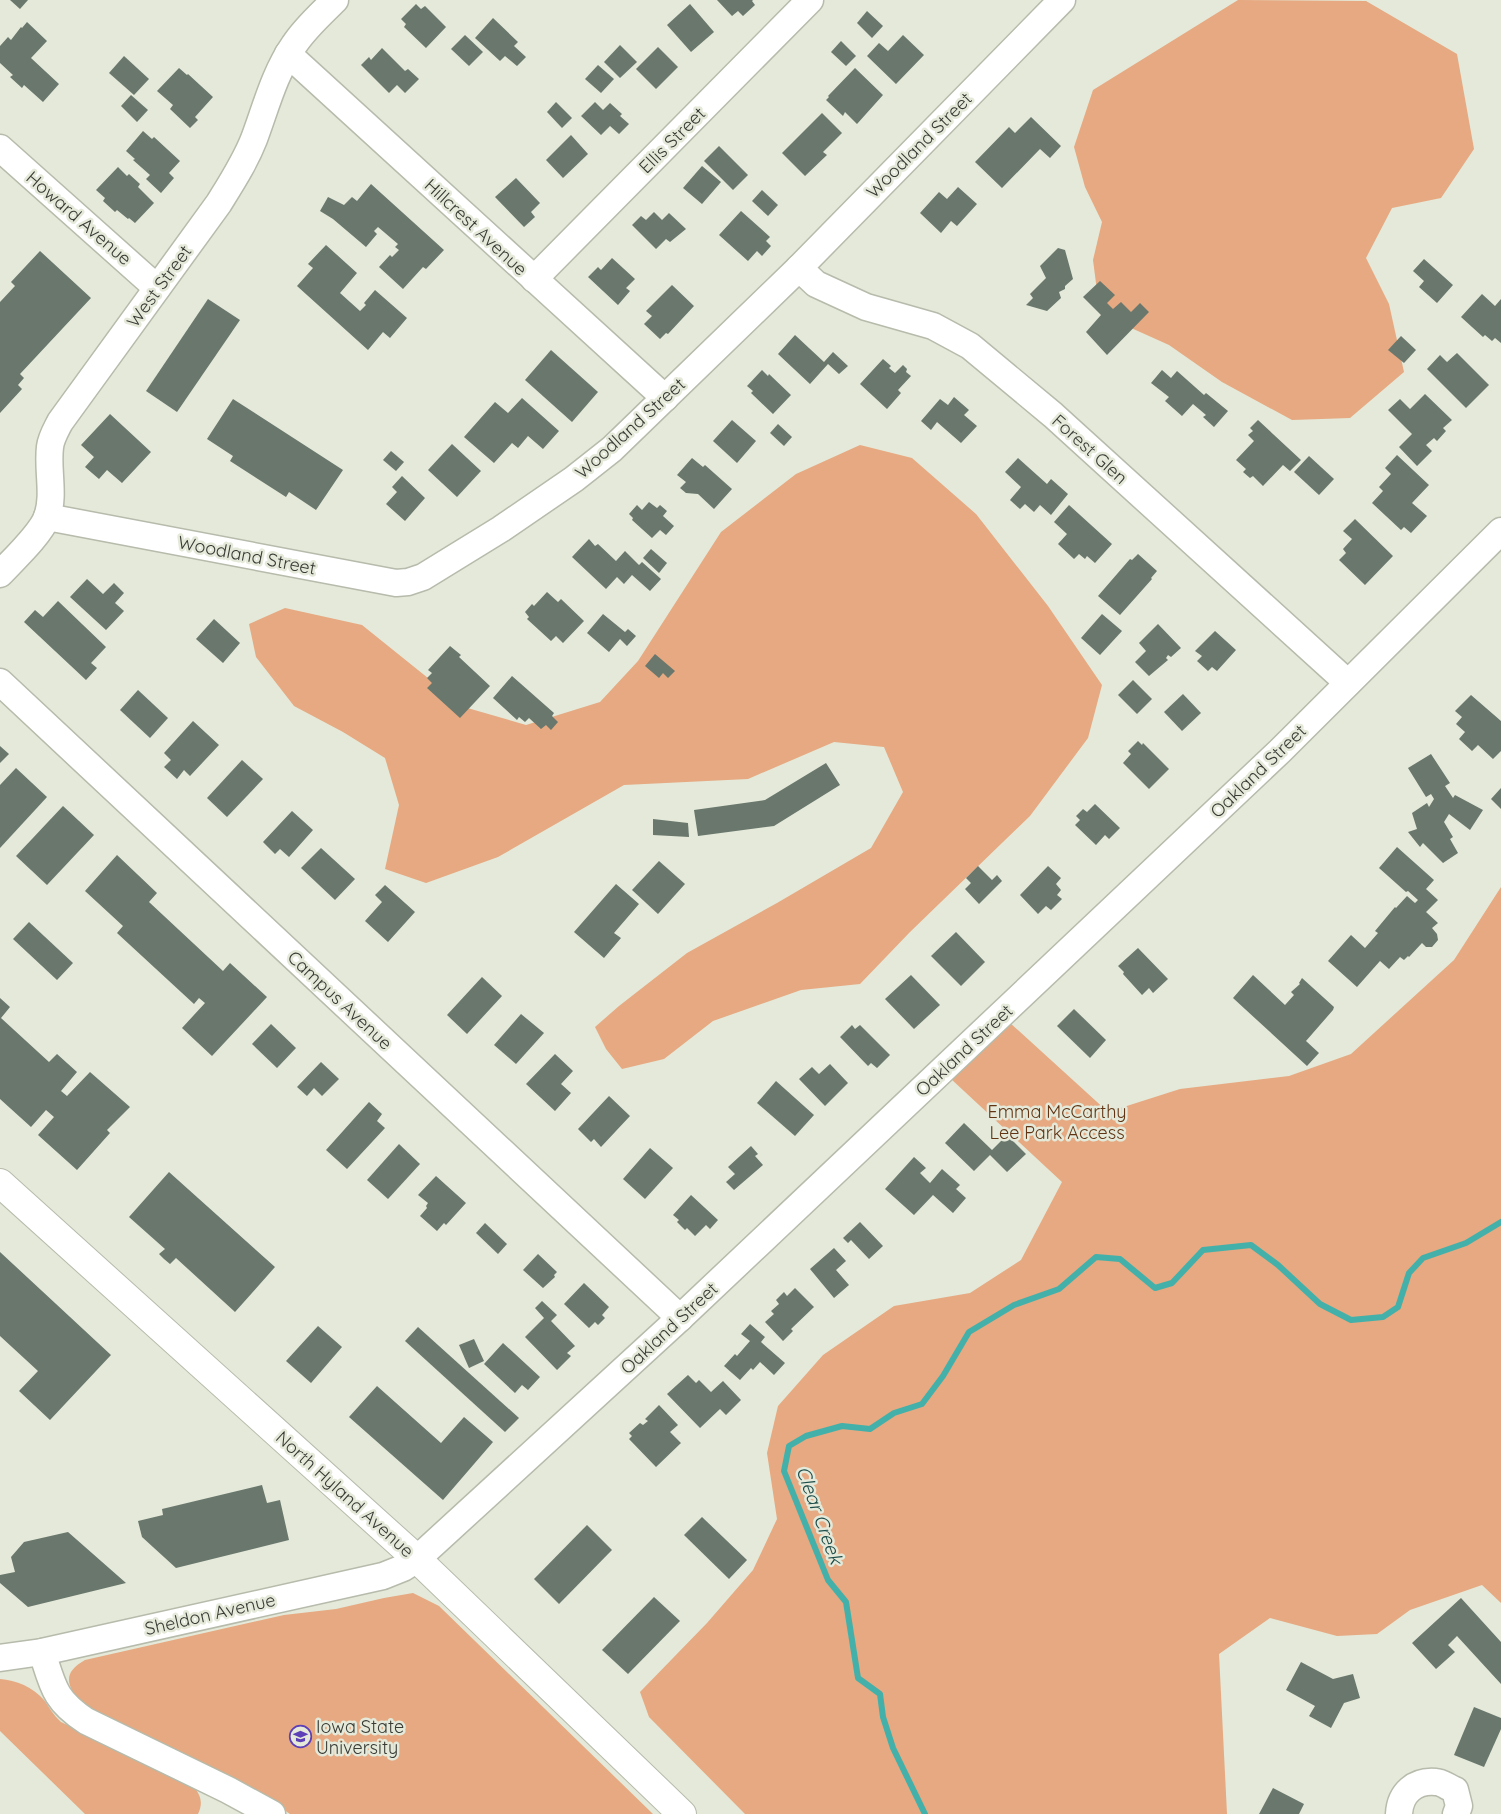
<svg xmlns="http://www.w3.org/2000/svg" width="1501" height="1814" font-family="Quicksand,sans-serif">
<rect width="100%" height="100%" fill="#e4e9d9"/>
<g fill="#e6a981">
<path d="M1238 0 1366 1 1457 54 1474 149 1441 198 1392 208 1366 258 1389 304 1404 372 1350 418 1292 420 1222 382 1169 345 1100 314 1093 260 1102 222 1085 187 1074 147 1093 90Z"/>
<path d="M860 445 912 458 976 514 1048 606 1102 685 1088 738 1030 816 910 932 860 984 801 990 713 1021 664 1059 622 1069 606 1049 595 1027 619 1006 687 953 777 903 871 848 903 792 884 747 834 742 748 779 624 785 498 857 426 883 385 869 399 805 385 758 343 732 294 706 256 657 249 624 285 608 362 625 464 707 526 725 600 702 638 661 721 532 796 474Z"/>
<path d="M1501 887V1603L1482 1585 1410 1610 1377 1634 1337 1636 1270 1618 1219 1654 1227 1814H745L649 1717 640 1692 707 1623 753 1570 777 1519 767 1453 778 1406 823 1355 894 1306 970 1293 1021 1260 1062 1182 950 1078 1009 1022 1108 1112 1180 1089 1289 1076 1351 1054 1454 960Z"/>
<path d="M413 1593 439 1606 653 1814H290L264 1796 80 1703C67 1685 62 1673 85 1660L284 1615 336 1609 384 1598Z"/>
<path d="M0 1679C16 1680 33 1687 44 1700 50 1708 53 1715 61 1722L191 1784C200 1793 204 1802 198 1814H85L0 1731Z"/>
</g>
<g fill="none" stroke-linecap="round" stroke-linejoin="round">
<path stroke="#43b1a9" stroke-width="6" d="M925 1814 893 1748 883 1717 880 1694 858 1678 846 1602 828 1580 784 1471 789 1446 806 1436 842 1426 870 1429 894 1413 922 1404 943 1376 969 1332 1014 1305 1059 1289 1096 1257 1120 1259 1155 1288 1172 1283 1203 1250 1251 1245 1278 1265 1320 1304 1351 1320 1383 1317 1398 1307 1409 1273 1423 1258 1466 1243 1501 1222"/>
</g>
<g fill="#69776d">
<path d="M10 0H28L20 9Z"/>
<path d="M717 0H753L752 1 755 5 743 16 738 11 732 16Z"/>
<path d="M416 4 421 9 425 6 446 27 426 48 404 27 406 24 401 19Z"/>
<path d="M690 4 714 32 691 52 667 25Z"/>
<path d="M867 11 883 26 872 38 857 23Z"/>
<path d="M493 18 518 42 514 46 526 57 517 66 505 56 500 61 475 38Z"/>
<path d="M27 22 47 41 31 58 59 84 43 102 24 85 22 88 10 77 13 75 0 63V46L8 37 11 40 21 27 22 28Z"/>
<path d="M465 35 483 52 469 66 451 49Z"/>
<path d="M903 35 924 55 896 84 867 56 879 43 888 51Z"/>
<path d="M841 41 856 56 846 66 831 52Z"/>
<path d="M620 45 637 62 620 78 604 62Z"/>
<path d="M658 47 678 67 656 89 636 69Z"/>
<path d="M382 48 405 71 408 69 419 79 405 93 397 85 389 93 361 65 369 57 371 60Z"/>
<path d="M124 56 149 79 134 95 109 73Z"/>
<path d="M598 65 614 79 601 93 585 79Z"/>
<path d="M179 68 187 75 188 74 213 97 195 117 198 120 190 128 170 109 173 105 157 91Z"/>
<path d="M855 68 883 95 857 124 845 112 843 116 826 100 829 97 828 96Z"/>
<path d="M131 95 148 110 137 122 121 106Z"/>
<path d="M556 102 572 118 562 128 547 112Z"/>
<path d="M595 102 603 110 610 103 622 114 620 116 629 124 619 134 610 126 601 135 581 116Z"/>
<path d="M822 113 842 133 823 152 827 155 805 176 782 153Z"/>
<path d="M1031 117 1061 146 1050 158 1040 149 1002 188 975 162 1009 127 1015 133Z"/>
<path d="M143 131 152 139 154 137 180 161 169 173 174 178 161 193 146 179 150 175 133 160 135 159 126 151Z"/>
<path d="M571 135 588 154 563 178 546 160Z"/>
<path d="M719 146 748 175 733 190 704 161Z"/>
<path d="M702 166 721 182 702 204 683 188Z"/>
<path d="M118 167 127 176 129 174 140 184 138 187 154 203 135 223 129 218 128 219 117 210 115 212 103 201 105 198 96 190Z"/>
<path d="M516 178 540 203 531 212 535 217 524 227 495 197Z"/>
<path d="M371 184 444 250 426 269 423 267 403 289 379 267 390 255 392 257 399 250 395 247 398 244 378 227 374 231 377 234 366 247 333 219 320 211 328 197 344 205 352 197 357 201Z"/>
<path d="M958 187 977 204 957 226 951 221 941 233 920 213 939 192 947 199Z"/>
<path d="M762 190 778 205 768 216 752 201Z"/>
<path d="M741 211 770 237 766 241 771 246 762 256 757 251 748 261 719 235Z"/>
<path d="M654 212 662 220 669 213 686 229 670 242 666 239 656 249 632 225 641 216 646 220Z"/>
<path d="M326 245 357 273 340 293 360 311 366 305 364 303 375 290 407 318 390 338 383 332 368 350 297 286 313 268 308 264Z"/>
<path d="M1058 248 1065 250 1073 279 1065 286V289L1059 292 1061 298 1047 311 1026 305 1033 298 1030 294 1046 278 1040 266Z"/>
<path d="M40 251 91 298 20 374 24 378 18 385 22 389 0 413V302L15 286 11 282Z"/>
<path d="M612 258 635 279 626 288 630 291 618 305 588 277 598 267 601 270Z"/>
<path d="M1424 259 1453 285 1437 303 1419 287 1424 281 1413 271Z"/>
<path d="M1100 281 1115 295 1107 303 1113 309 1121 302 1131 312 1140 303 1149 312 1107 355 1086 332 1101 315 1083 297Z"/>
<path d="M672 285 694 306 668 334 666 333 660 339 644 324 652 316 646 311Z"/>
<path d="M1482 294 1495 306 1501 299V343L1495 338 1492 341 1485 335 1483 337 1461 317Z"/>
<path d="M208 299 240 320 177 412 146 391Z"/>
<path d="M795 335 824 362 833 352 848 366 839 374 828 364 810 384 778 354Z"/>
<path d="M1401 336 1416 350 1404 363 1388 350Z"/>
<path d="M551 350 598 392 572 422 525 380Z"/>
<path d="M1457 353 1489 385 1466 408 1427 369 1440 355 1447 362Z"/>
<path d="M883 359 891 366 889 368 895 373 903 365 907 369 906 372 911 376 898 390 901 393 887 409 860 384Z"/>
<path d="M762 370 768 376 769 374 791 395 773 414 751 393 753 391 747 386Z"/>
<path d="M1162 370 1171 378 1177 371 1204 395 1206 393 1228 411 1214 427 1203 417 1206 415 1193 404 1182 416 1165 401 1169 397 1151 383Z"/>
<path d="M1425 394 1452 420 1443 428 1446 431 1437 441 1434 438 1426 445 1432 451 1417 466 1399 447 1412 434 1388 410 1400 399 1410 409Z"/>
<path d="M954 397 969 410 964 415 977 426 961 443 937 422 931 430 921 421 940 399 948 405Z"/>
<path d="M522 398 559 431 543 449 528 436 518 448 512 443 494 463 464 437 495 402 508 413Z"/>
<path d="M233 399 343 470 316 510 289 492 286 497 230 461 233 456 207 439Z"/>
<path d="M110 414 151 452 122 483 107 470 99 479 85 467 94 457 81 445Z"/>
<path d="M732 420 756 441 737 463 713 441Z"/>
<path d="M1258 420 1301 460 1290 471 1283 465 1263 486 1253 476 1250 478 1243 472 1246 469 1236 460 1254 441 1248 435 1253 431 1250 428Z"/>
<path d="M778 424 792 437 784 446 770 433Z"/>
<path d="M452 444 481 471 457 497 428 470Z"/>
<path d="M391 451 404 462 396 471 383 460Z"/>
<path d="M1397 455 1429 485 1412 503 1427 516 1411 533 1404 527 1401 530 1372 503 1383 491 1379 487 1391 474 1385 468Z"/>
<path d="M1309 456 1334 479 1319 495 1294 472Z"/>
<path d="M692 458 703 467 705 465 732 489 714 509 698 494 686 493 680 488 686 482 677 475Z"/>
<path d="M1018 458 1047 484 1051 479 1068 494 1051 515 1040 505 1034 512 1025 504 1020 509 1010 500 1021 487 1005 472Z"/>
<path d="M402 476 425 498 405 521 386 504 397 492 392 487Z"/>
<path d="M649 502 657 508 660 505 667 511 663 516 674 526 666 535 660 530 652 538 632 520 633 518 629 514 637 505 642 510Z"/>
<path d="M1069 505 1112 544 1095 563 1087 556 1085 559 1079 554 1074 559 1058 544 1067 534 1054 522Z"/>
<path d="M1355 519 1393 556 1365 585 1339 560 1346 553 1343 549 1352 539 1343 531Z"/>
<path d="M589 539 595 546 598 544 616 561 625 551 639 565 642 562 661 579 650 591 632 575 624 584 617 577 606 589 572 557Z"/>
<path d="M651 549 667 563 659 573 643 558Z"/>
<path d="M1138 554 1157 571 1151 578 1152 579 1120 615 1098 596 1130 559 1132 560Z"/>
<path d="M87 579 103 594 114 583 124 593 115 603 124 611 106 630 70 597Z"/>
<path d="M547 592 558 602 561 599 584 621 563 643 556 636 551 641 527 619 529 617 525 612 532 604 534 606Z"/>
<path d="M58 601 106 647 91 663 97 668 86 680 24 622 35 610 43 617Z"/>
<path d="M603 614 625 632 628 629 636 636 627 646 620 639 609 652 587 633Z"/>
<path d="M1102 614 1122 631 1100 655 1081 638Z"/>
<path d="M214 619 240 643 223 663 196 639Z"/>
<path d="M1158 624 1181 648 1171 657 1168 655 1166 658 1168 660 1149 676 1135 662 1146 651 1139 643Z"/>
<path d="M1215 631 1236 650 1217 671 1212 667 1208 671 1197 661 1202 656 1195 651Z"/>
<path d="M450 646 461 655 459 657 490 686 460 718 427 688 432 683 427 678 432 673 428 670Z"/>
<path d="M655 654 675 671 668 678 663 673 659 678 645 666Z"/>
<path d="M512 676 554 713 552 716 558 722 551 730 546 725 541 729 529 718 525 722 519 717 517 720 493 698Z"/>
<path d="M1133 680 1152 699 1137 714 1118 695Z"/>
<path d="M138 690 168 718 150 738 120 710Z"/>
<path d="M1183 694 1201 713 1182 731 1164 712Z"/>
<path d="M1471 695 1501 721V751L1493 759 1478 745 1472 751 1459 739 1465 732 1456 724 1462 717 1455 711Z"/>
<path d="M193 721 219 745 190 776 184 770 177 779 164 767 171 760 164 753Z"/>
<path d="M1138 741 1142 745 1143 743 1169 769 1149 789 1123 763 1131 754 1128 751Z"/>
<path d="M0 746 9 754 0 763Z"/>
<path d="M1431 754 1450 783 1445 786 1453 798 1455 795 1483 810 1470 830 1449 814 1444 822 1453 837 1450 839 1458 853 1443 863 1423 843 1420 847 1408 832 1417 829 1412 813 1427 803 1429 807 1434 799 1431 794 1426 797 1408 768Z"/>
<path d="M242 760 263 779 227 817 207 798Z"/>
<path d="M826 763 840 785 774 826 698 836 694 810 765 800Z"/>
<path d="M16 768 47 797 0 848V785Z"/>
<path d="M1501 788V809L1491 799Z"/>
<path d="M1095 804 1120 828 1109 839 1105 835 1096 845 1075 825 1080 820 1076 816 1083 809 1087 812Z"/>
<path d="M63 806 94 835 47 885 16 856Z"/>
<path d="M292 811 313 830 289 857 280 849 275 854 263 842Z"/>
<path d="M653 819 688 823 689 837 653 835Z"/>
<path d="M1397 847 1434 880 1426 889 1438 900 1426 912 1438 923 1432 928 1437 934 1438 940 1432 947H1426L1422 943 1409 957 1408 956 1404 960 1400 957 1389 969 1380 961 1357 987 1328 961 1351 935 1365 948 1378 933 1375 931 1395 907 1396 908 1407 896 1415 903 1418 900 1408 891 1406 892 1379 868Z"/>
<path d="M321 848 355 879 335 900 301 868Z"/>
<path d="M117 855 157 893 149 902 223 971 230 963 267 997 212 1056 182 1028 205 1003 199 998 194 1004 117 933 123 926 85 891Z"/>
<path d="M659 861 685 884 658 914 632 890Z"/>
<path d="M978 866 992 880 997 875 1002 881 979 904 965 889 971 883 966 878Z"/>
<path d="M1048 866 1061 878 1056 884 1061 890 1057 895 1062 899 1051 910 1046 906 1038 914 1020 895Z"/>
<path d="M616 884 639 904 614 933 621 938 604 958 574 932Z"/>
<path d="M385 885 415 912 388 942 365 921 382 902 375 895Z"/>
<path d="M29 922 73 963 57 980 13 939Z"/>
<path d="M956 932 985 962 961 986 931 956Z"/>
<path d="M1138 948 1168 979 1153 993 1149 988 1142 995 1123 974 1124 972 1118 966Z"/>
<path d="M911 975 940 1005 914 1029 885 999Z"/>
<path d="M1253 975 1285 1005 1294 995 1291 992 1300 984 1299 983 1302 978 1334 1007 1333 1010 1306 1041 1319 1053 1307 1066 1233 998Z"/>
<path d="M482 977 502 996 467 1034 447 1015Z"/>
<path d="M0 998 10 1007 1 1018 49 1062 57 1054 77 1072 61 1091 67 1096 90 1072 130 1107 107 1130 110 1133 77 1170 38 1135 54 1117 46 1110 31 1127 0 1099Z"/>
<path d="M1074 1009 1106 1040 1090 1058 1057 1026Z"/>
<path d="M521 1014 544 1033 516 1064 494 1045Z"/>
<path d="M271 1024 296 1048 277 1068 252 1044Z"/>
<path d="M852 1025 855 1029 860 1025 890 1055 877 1068 871 1063 868 1066 840 1037Z"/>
<path d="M555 1054 573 1071 561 1084 571 1093 555 1111 526 1084Z"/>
<path d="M321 1062 339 1079 322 1096 314 1088 307 1096 297 1087Z"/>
<path d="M830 1064 848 1083 825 1106 799 1079 812 1067 819 1074Z"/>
<path d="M776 1081 814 1115 795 1136 757 1103Z"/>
<path d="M609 1096 630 1116 601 1147 594 1139 591 1142 578 1129Z"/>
<path d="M369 1102 382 1114 377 1121 385 1128 347 1169 326 1150Z"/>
<path d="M964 1123 992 1150 1007 1135 1026 1154 1007 1172 990 1155 974 1171 945 1143Z"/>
<path d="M399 1144 420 1164 388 1199 367 1180Z"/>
<path d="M751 1146 758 1154 755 1156 763 1165 734 1190 726 1182 735 1174 728 1167Z"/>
<path d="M650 1148 673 1168 645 1199 623 1179Z"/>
<path d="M914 1157 926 1168 920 1173 930 1183 942 1169 960 1185 956 1189 966 1198 953 1213 933 1195 914 1215 885 1189Z"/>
<path d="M169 1172 275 1267 235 1312 176 1258 170 1264 164 1259 159 1254 165 1249 129 1217Z"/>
<path d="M436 1176 466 1203 446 1225 444 1223 437 1231 420 1216 427 1208 426 1206 428 1203 418 1195Z"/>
<path d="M691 1195 718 1220 710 1229 706 1225 695 1236 687 1228 685 1230 677 1222 679 1220 673 1215Z"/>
<path d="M860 1222 883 1246 869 1259 851 1240 848 1243 843 1238Z"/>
<path d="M485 1223 507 1244 498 1254 476 1233Z"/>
<path d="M834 1248 846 1261 836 1270 849 1285 834 1298 810 1269Z"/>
<path d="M0 1252 111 1355 50 1420 19 1391 38 1371 0 1336Z"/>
<path d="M538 1254 557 1272 554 1275 555 1277 543 1288 523 1270Z"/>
<path d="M584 1283 609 1307 602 1315 605 1318 598 1325 595 1322 589 1328 564 1304Z"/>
<path d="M795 1288 814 1307 791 1329 793 1331 783 1341 765 1322 774 1314 771 1311 779 1304 776 1300 784 1292 787 1296Z"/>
<path d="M542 1301 557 1315 551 1321 575 1346 567 1353 571 1356 557 1370 525 1337 544 1318 535 1308Z"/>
<path d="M750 1324 765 1337 761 1342 785 1363 774 1375 760 1362 753 1370 751 1368 740 1380 724 1366 735 1354 737 1356 750 1341 741 1334Z"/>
<path d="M318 1326 342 1347 311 1383 286 1361Z"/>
<path d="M418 1327 519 1418 505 1432 405 1341Z"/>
<path d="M474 1339 484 1361 469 1368 459 1345Z"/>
<path d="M503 1343 540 1377 528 1390 522 1385 515 1393 484 1364Z"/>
<path d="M688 1375 696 1383 699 1380 711 1392 723 1381 741 1400 726 1415 720 1409 700 1428 667 1394Z"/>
<path d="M377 1386 441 1443 464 1417 493 1442 443 1500 349 1417Z"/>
<path d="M659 1405 678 1425 670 1432 681 1443 656 1467 629 1439 632 1436 629 1433 640 1423 643 1425 648 1421 645 1419Z"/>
<path d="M262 1485 267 1503 280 1500 289 1540 176 1568 142 1537 138 1521 163 1515 162 1509Z"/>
<path d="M702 1517 747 1560 729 1579 684 1535Z"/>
<path d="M587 1525 612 1550 559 1604 534 1579Z"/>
<path d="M68 1532 126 1583 28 1607 0 1583V1575L15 1572 11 1557 24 1542Z"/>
<path d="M654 1597 680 1621 628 1674 602 1650Z"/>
<path d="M1461 1598 1501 1642V1684L1457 1636 1448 1645 1455 1652 1436 1669 1412 1643Z"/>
<path d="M1301 1662 1333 1679 1353 1674 1360 1698 1344 1703 1331 1728 1309 1716 1315 1706 1286 1690Z"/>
<path d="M1474 1707 1501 1718V1729L1484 1767 1454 1755Z"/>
<path d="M1273 1788 1304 1804 1299 1814H1259Z"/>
</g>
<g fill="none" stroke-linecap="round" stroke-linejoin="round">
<defs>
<g id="minor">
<path d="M288 54 665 398"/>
<path d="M0 148 157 288"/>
<path d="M799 268 816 284 866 307 933 326 970 346 1053 415 1348 683"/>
<path d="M534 279 810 0"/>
<path d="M47 517 396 583 408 582 423 577 501 529 574 479 612 449 799 268 1062 0"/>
<path d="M0 574C13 560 41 534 47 517 55 495 47 470 50 447 51 438 56 430 60 422L219 203C232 182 245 162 254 139 266 107 274 74 294 45 305 28 321 14 335 0"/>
<path d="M0 682 680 1318"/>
<path d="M42 1652C53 1686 54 1700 86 1721L228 1790 272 1814"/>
<path d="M0 1658 42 1652 383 1576 403 1568 417 1559 680 1318 1280 751 1501 531"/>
<path d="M1399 1814C1400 1793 1415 1780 1436 1782 1442 1782 1449 1788 1455 1790L1459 1806 1456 1814"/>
</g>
<path id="major" d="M0 1183 417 1559 682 1814"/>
</defs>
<use href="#minor" stroke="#b6bbab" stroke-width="29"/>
<use href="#major" stroke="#b6bbab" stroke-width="30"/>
<use href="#minor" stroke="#fff" stroke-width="26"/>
<use href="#major" stroke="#fff" stroke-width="28"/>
</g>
<defs>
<symbol id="university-ring" viewBox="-11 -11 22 22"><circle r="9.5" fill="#e4e9d9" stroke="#5d3fb7" stroke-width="1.5"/><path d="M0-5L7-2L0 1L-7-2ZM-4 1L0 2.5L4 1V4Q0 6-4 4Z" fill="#5d3fb7"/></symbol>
</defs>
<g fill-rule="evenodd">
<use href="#university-ring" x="288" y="1724" width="25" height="25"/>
</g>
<g text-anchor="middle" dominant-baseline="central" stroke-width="5" stroke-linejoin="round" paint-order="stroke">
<g font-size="18" fill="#383a34" stroke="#e4e9d9">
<text transform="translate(672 140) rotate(-45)">Ellis Street</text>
<text transform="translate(919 145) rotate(-45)">Woodland Street</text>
<text transform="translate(79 218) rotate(41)">Howard Avenue</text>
<text transform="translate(476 227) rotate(43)">Hillcrest Avenue</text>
<text transform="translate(159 286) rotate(-54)">West Street</text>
<text transform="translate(630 428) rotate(-42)">Woodland Street</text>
<text transform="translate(1090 449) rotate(42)">Forest Glen</text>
<text transform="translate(247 555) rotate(11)">Woodland Street</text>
<text transform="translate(1258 771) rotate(-44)">Oakland Street</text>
<text transform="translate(340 1000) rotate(43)">Campus Avenue</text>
<text transform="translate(964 1050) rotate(-43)">Oakland Street</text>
<text transform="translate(669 1328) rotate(-43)">Oakland Street</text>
<text transform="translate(345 1494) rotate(42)">North Hyland Avenue</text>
<text transform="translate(210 1614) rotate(-13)">Sheldon Avenue</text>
</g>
<g font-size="18" fill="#613514" stroke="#e4e9d9">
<text x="1057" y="1111">Emma McCarthy<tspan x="1057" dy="21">Lee Park Access</tspan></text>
</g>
<g font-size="18" fill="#383a34" stroke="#e4e9d9" text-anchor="start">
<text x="316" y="1726">Iowa State<tspan x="316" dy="21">University</tspan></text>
</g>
<g font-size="19" font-style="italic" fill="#1b4b48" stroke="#e4e9d9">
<text transform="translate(820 1515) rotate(70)">Clear Creek</text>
</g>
</g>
</svg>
